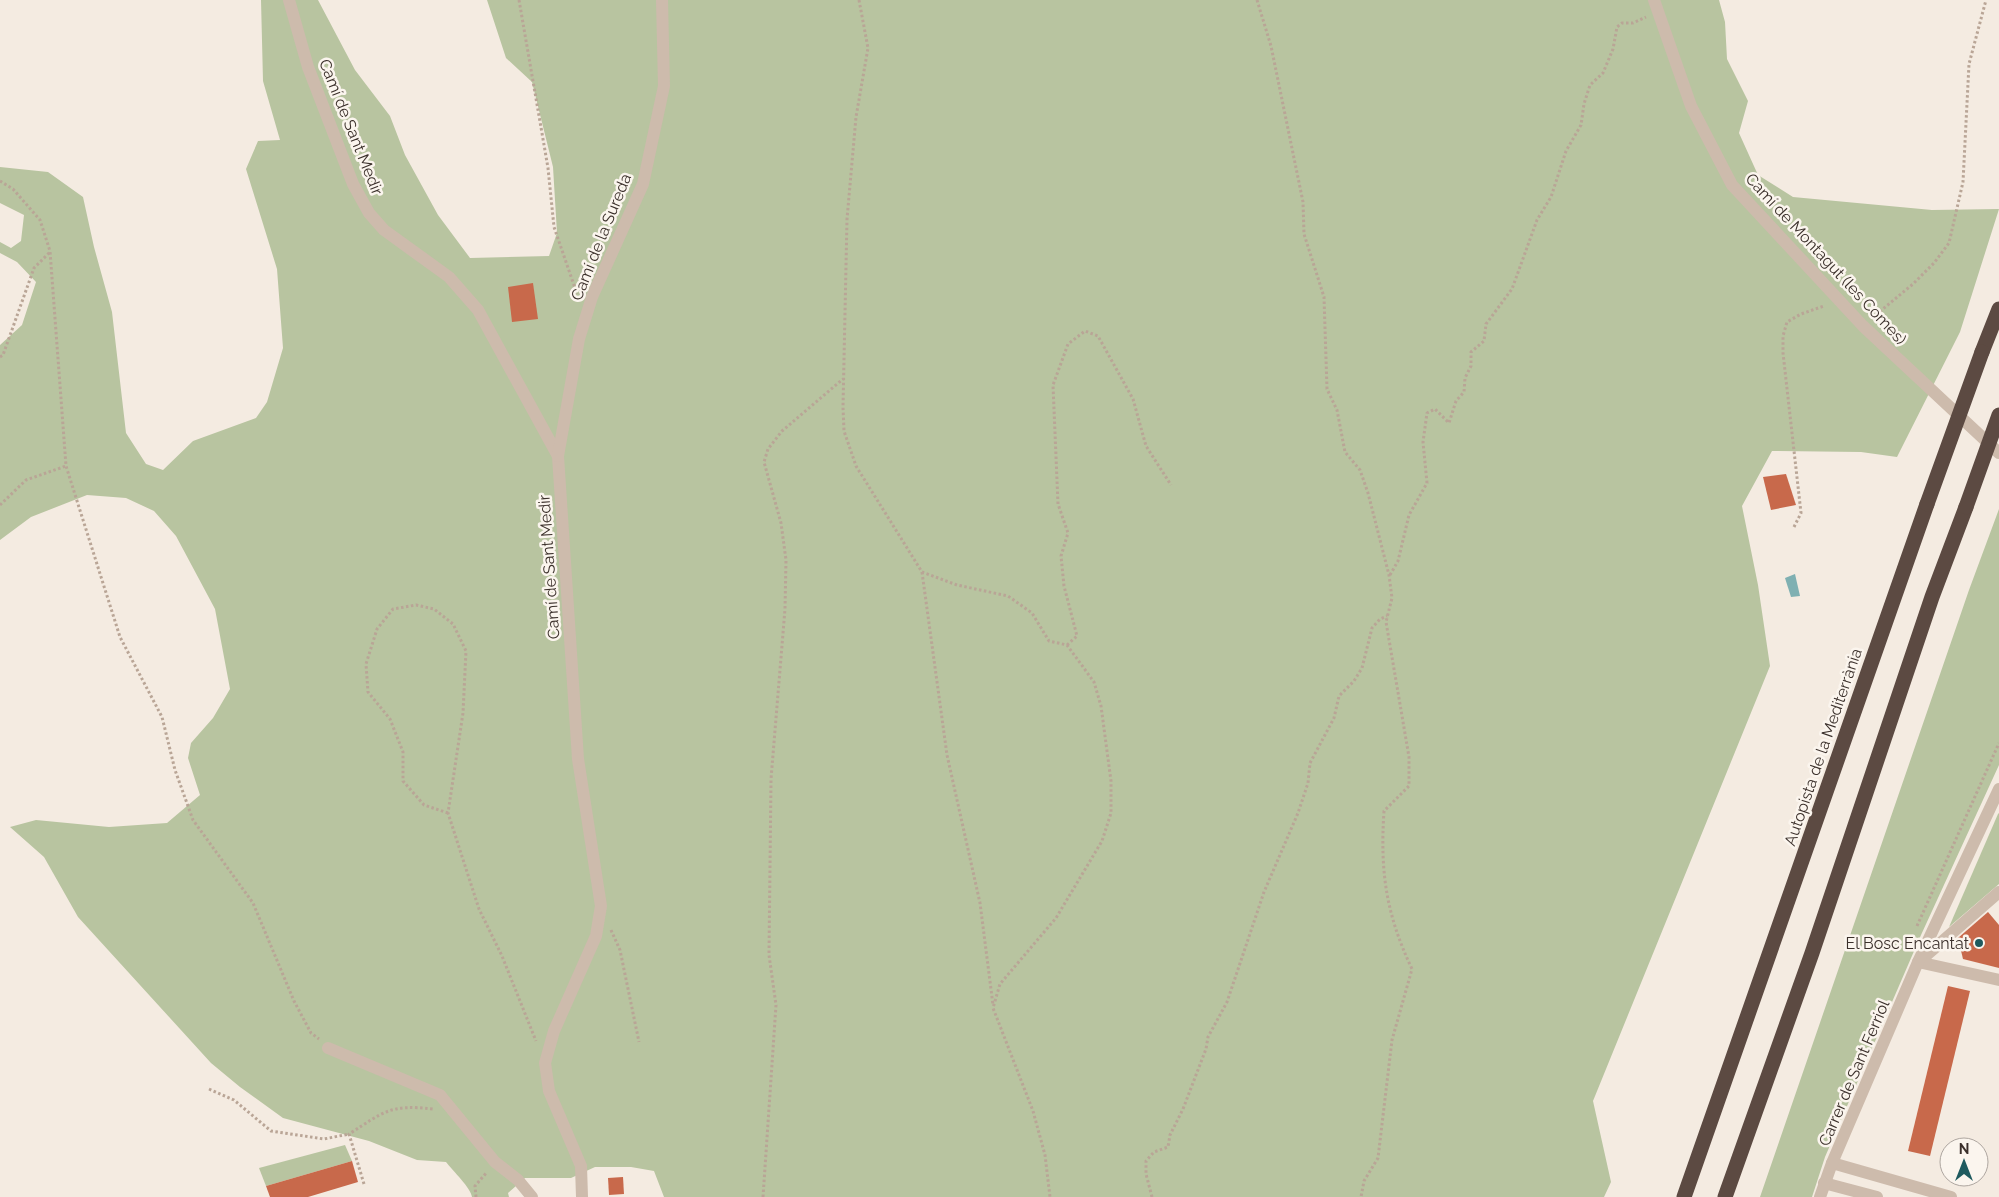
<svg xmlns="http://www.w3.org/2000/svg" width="1999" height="1197" font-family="Raleway,sans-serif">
<rect width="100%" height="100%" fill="#f4ebe1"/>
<g fill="#b8c4a0">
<path d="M261 0H318L355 70 390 116 405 155 438 215 470 258 549 256 557 233 553 167 532 82 506 58 487 0H1719L1725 22 1727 59 1748 101 1739 133 1758 175 1793 197 1932 210 1999 209 1960 332 1897 457 1861 452 1772 451 1742 506 1758 585 1770 666 1593 1101 1611 1182 1604 1197H664L654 1171 631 1167H595L571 1178H525L508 1193 509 1197H472C471 1188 453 1171 446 1162L417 1160 369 1141 283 1118 240 1087 211 1063 78 917 44 857 10 827 36 820 109 827 167 823 200 795 188 758 191 743 213 718 230 689 215 609 176 536 154 511 126 498 87 495 31 517 0 540V345L22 325 36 282 17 262 0 253V242L11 248 21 241 24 215 0 203V167L48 172 83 197 94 247 112 312 126 433 146 464 163 470 193 441 256 418 267 402 283 348 277 269 246 169 258 141 280 140 263 81Z"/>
<path d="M1999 509V765L1921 935 1825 1157 1812 1197H1760L1969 590Z"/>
<path d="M1999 813V884L1949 927 1998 814Z"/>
<path d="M345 1145 352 1161 266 1186 259 1168Z"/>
</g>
<path fill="#7fb0b2" d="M1795 574 1800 596 1791 597 1785 578Z"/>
<g fill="#c8694b">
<path d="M533 283 538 319 512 322 508 287Z"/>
<path d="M1786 474 1796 505 1771 510 1763 477Z"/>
<path d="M1988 912 1999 925V968L1963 959 1958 938Z"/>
<path d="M1948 986 1970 991 1930 1156 1908 1151Z"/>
<path d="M352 1161 358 1182 308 1197H270L266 1186Z"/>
<path d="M623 1177 624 1194 609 1195 608 1178Z"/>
</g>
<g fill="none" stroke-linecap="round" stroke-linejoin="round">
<g stroke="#b9a596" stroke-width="3" stroke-dasharray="2.5 2.5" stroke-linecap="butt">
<path d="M519 0 548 168 554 227 577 294"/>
<path d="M859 0 868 48 856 117 847 219 843 407 844 431 856 466 922 572 957 585 1008 596 1032 613 1049 641 1067 645 1094 682 1101 706 1111 781V813L1102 841 1056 918 1000 984 993 1008 1033 1111 1045 1155 1050 1197"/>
<path d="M1257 0 1271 46 1303 202 1304 234 1324 297 1327 389 1337 410 1345 452 1360 470 1368 493 1389 575 1392 598 1386 622 1409 757V786L1384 811C1380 872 1386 914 1412 969L1392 1040 1378 1158 1364 1181 1361 1197"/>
<path d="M0 181 13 189 40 220 50 251 66 466 120 637 162 717 175 770 193 820 253 903 294 1001 311 1033 319 1039"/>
<path d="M1872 318 1913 284 1934 263 1949 243 1963 182 1969 64 1986 0"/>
<path d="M0 357 3 355 34 268 50 252"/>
<path d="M0 505 26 480 66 466"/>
<path d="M1794 527 1801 513 1783 353V336L1787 322 1801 314 1824 306"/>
<path d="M922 572 947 755 980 903 993 1005"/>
<path d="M1390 575 1398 561 1409 515 1427 483 1423 442 1427 413 1435 409 1449 423 1456 401 1464 392 1465 378 1471 366V352L1484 341 1486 324 1512 289 1537 220 1551 197 1566 151 1581 125 1584 104 1590 85 1603 73 1613 49 1617 27 1622 23H1633L1646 17"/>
<path d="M1067 645 1077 636 1064 586 1061 556 1068 533 1058 504 1053 385 1068 344 1085 331 1098 336 1133 399 1146 446 1171 485"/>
<path d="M448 813 424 805 403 781V752L390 719 368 692 366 664 377 629 393 609 416 605 434 609 453 624 466 651 463 713 448 813 479 909 502 956 536 1041"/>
<path d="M1917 926 1999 743"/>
<path d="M611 930 620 950 639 1042"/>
<path d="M209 1089 234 1100 271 1131 324 1139 349 1134"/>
<path d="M364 1184 349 1134C384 1112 389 1104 433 1109"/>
<path d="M476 1197 475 1186 487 1172"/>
<path d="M763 1197 776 1005 769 955 771 779 785 609 786 560 781 523 764 462 768 449 782 431 843 379"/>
<path d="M1152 1197 1146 1174V1161L1154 1152 1168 1147 1170 1135 1183 1109 1206 1049 1208 1037 1227 1002 1264 892 1298 813 1308 783 1310 763 1334 718 1339 696 1354 681 1362 668 1372 628 1380 619 1387 616"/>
</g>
<g stroke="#cdbbac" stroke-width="12">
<path d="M289 0 308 67 353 184 369 213 384 230 449 277 478 310 558 456 578 759 601 906 596 936 554 1031 545 1063 549 1091 581 1166 582 1197"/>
<path d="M1654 0 1691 106 1732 185 1863 326 1999 453"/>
<path d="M558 456 579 339 592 297 643 184 664 86 662 0"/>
<path d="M1922 959 1999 892"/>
<path d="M1918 962 1999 980"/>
<path d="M328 1048 440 1095 495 1162 518 1180 532 1197"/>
<path d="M1832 1163 1951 1197"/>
<path d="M1824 1183 1877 1197"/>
<path d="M1820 1197 1832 1163 1918 962 1999 789"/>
</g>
<g stroke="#5c4a42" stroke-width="15">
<path d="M1982 352 1999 309"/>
<path d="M1684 1197 1927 504"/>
<path d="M1725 1197 1812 953 1932 597 1966 507"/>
</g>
<g stroke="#5c4a42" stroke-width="15">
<path d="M1927 504 1982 352"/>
<path d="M1966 507 1999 415"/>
</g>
</g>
<circle fill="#1f5a5e" stroke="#fbf5ee" stroke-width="2" cx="1979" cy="943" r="5"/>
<g text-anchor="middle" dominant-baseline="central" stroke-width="5" stroke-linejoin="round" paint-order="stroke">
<g font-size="16" fill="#3b302b" stroke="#fbf5ee">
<text transform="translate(351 127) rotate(68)">Camí de Sant Medir</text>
<text transform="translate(601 237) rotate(-68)">Camí de la Sureda</text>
<text transform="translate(1826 259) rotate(47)">Camí de Montagut (les Comes)</text>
<text transform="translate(549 567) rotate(-94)">Camí de Sant Medir</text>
<text transform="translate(1823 747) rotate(-71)">Autopista de la Mediterrània</text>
<text transform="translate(1854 1073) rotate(-67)">Carrer de Sant Ferriol</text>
</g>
<g font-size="16" fill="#3b302b" stroke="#fbf5ee" text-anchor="end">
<text x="1969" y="943">El Bosc Encantat</text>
</g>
</g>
<g transform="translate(1964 1162)"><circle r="24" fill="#fbf5ee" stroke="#aea6a0"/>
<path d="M0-4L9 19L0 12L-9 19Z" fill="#1f5a5e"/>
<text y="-8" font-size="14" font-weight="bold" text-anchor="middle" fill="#3b302b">N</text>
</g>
</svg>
